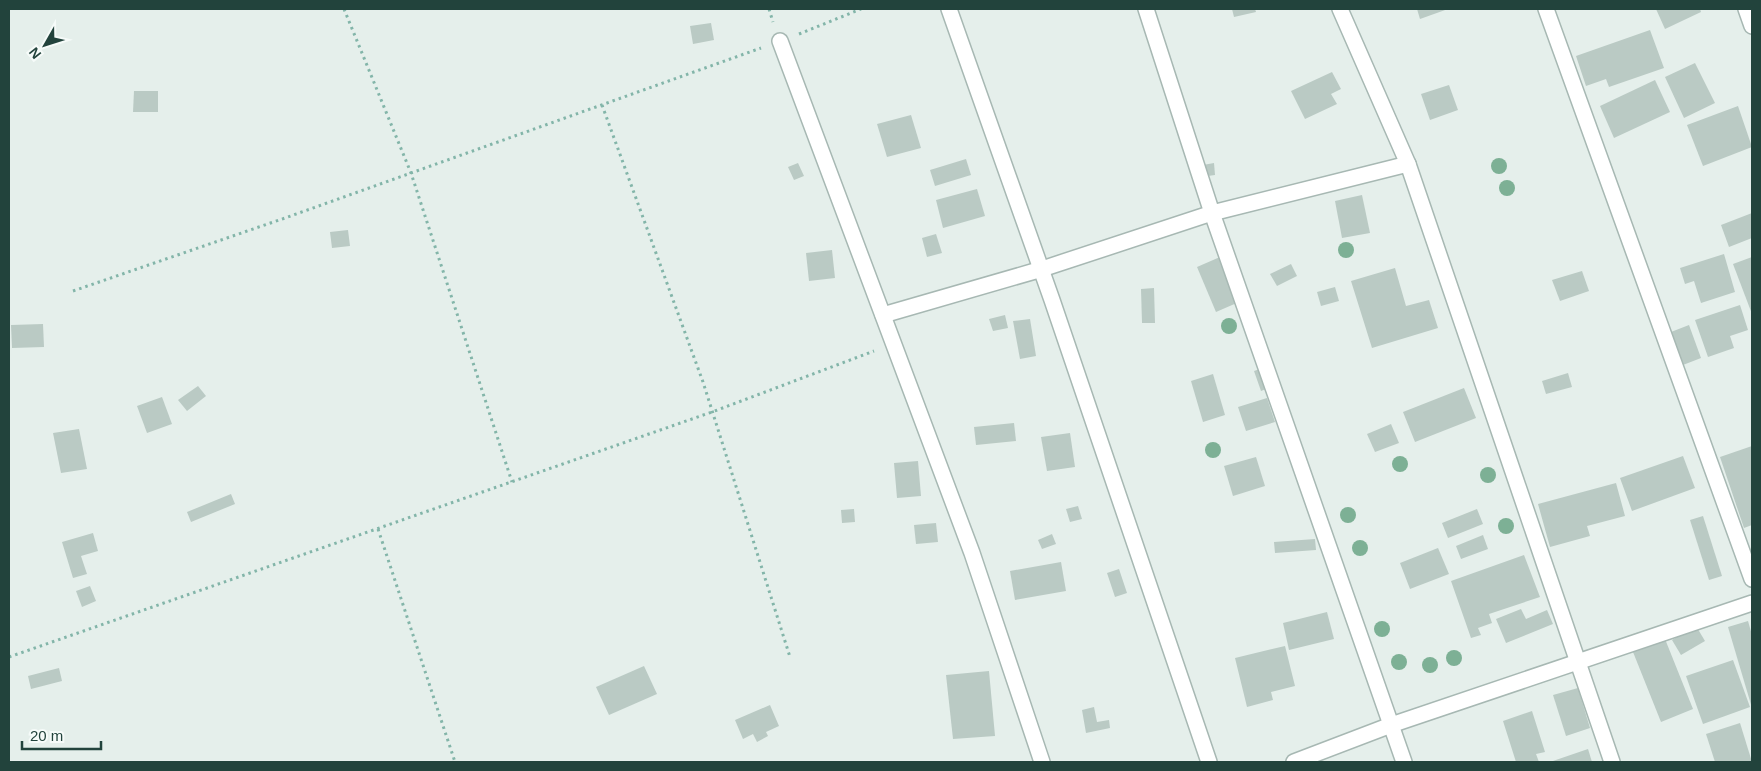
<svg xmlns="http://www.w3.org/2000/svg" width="1761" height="771" font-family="Helvetica,sans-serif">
<rect width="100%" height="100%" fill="#e5efeb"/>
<g fill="#bacac4">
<path d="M1232 9H1255L1256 12 1234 17Z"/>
<path d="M1417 9H1448L1420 19Z"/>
<path d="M1656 9H1700L1701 12 1665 29Z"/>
<path d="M711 23 714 40 693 44 690 26Z"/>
<path d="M1650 30 1664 68 1609 87 1606 79 1586 86 1576 56Z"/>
<path d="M1695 63 1715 103 1684 118 1665 77Z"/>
<path d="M1332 72 1341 89 1331 94 1337 104 1305 119 1291 91Z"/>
<path d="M1655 80 1670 112 1614 138 1600 106Z"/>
<path d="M1449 85 1458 110 1430 120 1421 94Z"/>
<path d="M134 91H158V112H133Z"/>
<path d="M1738 106 1752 147 1703 166 1687 125Z"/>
<path d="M911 115 921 148 887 157 877 124Z"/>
<path d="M966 159 971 175 935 186 930 170Z"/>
<path d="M798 163 804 176 794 180 788 167Z"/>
<path d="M1214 163 1215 175 1193 178 1192 167Z"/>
<path d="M977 189 985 216 943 228 936 200Z"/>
<path d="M1362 195 1370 233 1342 238 1335 201Z"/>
<path d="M1752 213V238L1729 247 1721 225Z"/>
<path d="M348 230 350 246 332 248 330 232Z"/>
<path d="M936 234 942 253 927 257 922 238Z"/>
<path d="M832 250 835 278 809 281 806 253Z"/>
<path d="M1724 254 1735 292 1701 303 1694 281 1685 284 1680 268Z"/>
<path d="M1220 257 1239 302 1216 312 1197 267Z"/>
<path d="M1752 257V314L1733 264Z"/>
<path d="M1291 264 1297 276 1277 286 1270 274Z"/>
<path d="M1395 268 1406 306 1429 300 1438 328 1372 348 1351 281Z"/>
<path d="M1582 271 1589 291 1560 301 1552 280Z"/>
<path d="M1335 287 1339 301 1321 306 1317 292Z"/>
<path d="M1154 288 1155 323H1142L1141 289Z"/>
<path d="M1740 305 1748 330 1730 336 1734 348 1708 357 1695 320Z"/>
<path d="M1005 315 1008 328 993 331 989 319Z"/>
<path d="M1030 319 1036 356 1020 359 1013 321Z"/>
<path d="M43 324 44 347 12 348 11 325Z"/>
<path d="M1689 325 1701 358 1683 365 1671 332Z"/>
<path d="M1269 366 1276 385 1261 391 1254 371Z"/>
<path d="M1568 373 1572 387 1546 394 1542 381Z"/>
<path d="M1213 374 1225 415 1203 422 1191 381Z"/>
<path d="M198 386 206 396 187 411 178 400Z"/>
<path d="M1464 388 1476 418 1415 442 1403 412Z"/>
<path d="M162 397 172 424 147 433 137 406Z"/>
<path d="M1267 398 1275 422 1246 431 1238 407Z"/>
<path d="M1014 423 1016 441 976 445 974 427Z"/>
<path d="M1391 424 1399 443 1375 452 1367 434Z"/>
<path d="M79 429 87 469 61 473 53 433Z"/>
<path d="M1070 433 1075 467 1047 471 1041 437Z"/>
<path d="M1752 446V525L1744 528 1720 457Z"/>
<path d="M1683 456 1695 488 1632 511 1620 478Z"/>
<path d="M1256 457 1265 486 1233 496 1224 466Z"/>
<path d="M918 461 921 496 897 498 894 463Z"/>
<path d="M1616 483 1625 516 1587 526 1590 536 1550 547 1538 504Z"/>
<path d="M231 494 235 504 191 522 187 512Z"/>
<path d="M1078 506 1082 519 1070 522 1066 509Z"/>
<path d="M854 509 855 522 842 523 841 510Z"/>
<path d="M1477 509 1483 524 1448 538 1442 523Z"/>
<path d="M1703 516 1722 576 1709 580 1690 520Z"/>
<path d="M936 523 938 542 916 544 914 525Z"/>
<path d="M93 533 98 551 81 556 87 574 73 578 62 542Z"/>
<path d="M1052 534 1056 544 1042 549 1038 540Z"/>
<path d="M1483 535 1488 549 1461 559 1456 546Z"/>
<path d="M1315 539 1316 550 1275 553 1274 542Z"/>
<path d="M1438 548 1449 574 1410 589 1400 563Z"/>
<path d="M1524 555 1540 597 1489 614 1492 623 1478 628 1481 635 1471 638 1451 581Z"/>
<path d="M1061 562 1066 591 1015 600 1010 571Z"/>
<path d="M1119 569 1127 593 1115 597 1107 573Z"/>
<path d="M90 586 96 601 82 607 76 591Z"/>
<path d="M1521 609 1526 619 1547 610 1553 624 1506 643 1496 619Z"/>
<path d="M1327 612 1334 639 1289 650 1283 623Z"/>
<path d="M1748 621 1752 635V708L1728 627Z"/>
<path d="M1696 626 1705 641 1681 655 1672 640Z"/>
<path d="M1665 639 1693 709 1661 722 1633 652Z"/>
<path d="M1285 646 1295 686 1271 692 1273 700 1247 707 1235 658Z"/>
<path d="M1733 660 1750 707 1703 724 1686 676Z"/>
<path d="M644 666 657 694 609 715 596 687Z"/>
<path d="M59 668 62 681 31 689 28 676Z"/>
<path d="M989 671 995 736 953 739 946 675Z"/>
<path d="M1578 688 1590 728 1566 736 1553 695Z"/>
<path d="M770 705 779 726 766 732 768 736 757 742 753 734 743 739 735 720Z"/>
<path d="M1094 707 1097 722 1109 720 1110 728 1086 733 1082 710Z"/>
<path d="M1532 711 1545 752 1536 754 1539 762H1516L1503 721Z"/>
<path d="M1740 723 1752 762H1715L1706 734Z"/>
<path d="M1588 749 1592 762H1550Z"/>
</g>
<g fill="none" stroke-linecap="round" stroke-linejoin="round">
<defs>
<g id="street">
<path d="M949 9 1052 300 1209 762"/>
<path d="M1146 9 1212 213 1404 762"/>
<path d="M1340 9 1408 164 1612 762"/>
<path d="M1546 9 1752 579"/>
<path d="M1746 9 1752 26"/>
<path d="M780 41 972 553 1042 762"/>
<path d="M883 315 1042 269 1212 213 1408 164"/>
<path d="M1294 762 1391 725 1752 603"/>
</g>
</defs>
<use href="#street" stroke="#a7b8b3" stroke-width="18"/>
<g stroke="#83b5a9" stroke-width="3" stroke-dasharray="2.5 4" stroke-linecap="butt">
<path d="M344 9 411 173 512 482"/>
<path d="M769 9 773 22"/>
<path d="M799 34 861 9"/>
<path d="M602 105 703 382 790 657"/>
<path d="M73 291 285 218 761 48"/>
<path d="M378 529 455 762"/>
<path d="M9 657 712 412 874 351"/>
</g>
<use href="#street" stroke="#fff" stroke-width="15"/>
</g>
<g fill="#7db095">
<circle cx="1499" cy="166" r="8"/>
<circle cx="1507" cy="188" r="8"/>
<circle cx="1346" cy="250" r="8"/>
<circle cx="1229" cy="326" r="8"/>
<circle cx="1213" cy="450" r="8"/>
<circle cx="1400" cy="464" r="8"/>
<circle cx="1488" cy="475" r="8"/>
<circle cx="1348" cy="515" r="8"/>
<circle cx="1506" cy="526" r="8"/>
<circle cx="1360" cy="548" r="8"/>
<circle cx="1382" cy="629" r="8"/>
<circle cx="1454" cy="658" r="8"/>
<circle cx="1399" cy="662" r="8"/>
<circle cx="1430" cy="665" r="8"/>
</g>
<rect width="1761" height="771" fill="none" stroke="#22433c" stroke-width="20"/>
<g transform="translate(45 45) rotate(231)" stroke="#f6fbf9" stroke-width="4" paint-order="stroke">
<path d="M0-4L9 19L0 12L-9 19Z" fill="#22433c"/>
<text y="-8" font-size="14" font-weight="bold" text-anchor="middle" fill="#22433c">N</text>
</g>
<path d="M22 741v8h79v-8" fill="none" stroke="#22433c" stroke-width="2.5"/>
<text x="30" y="741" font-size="15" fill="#22433c" stroke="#f6fbf9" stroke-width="4" paint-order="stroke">20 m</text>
</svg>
